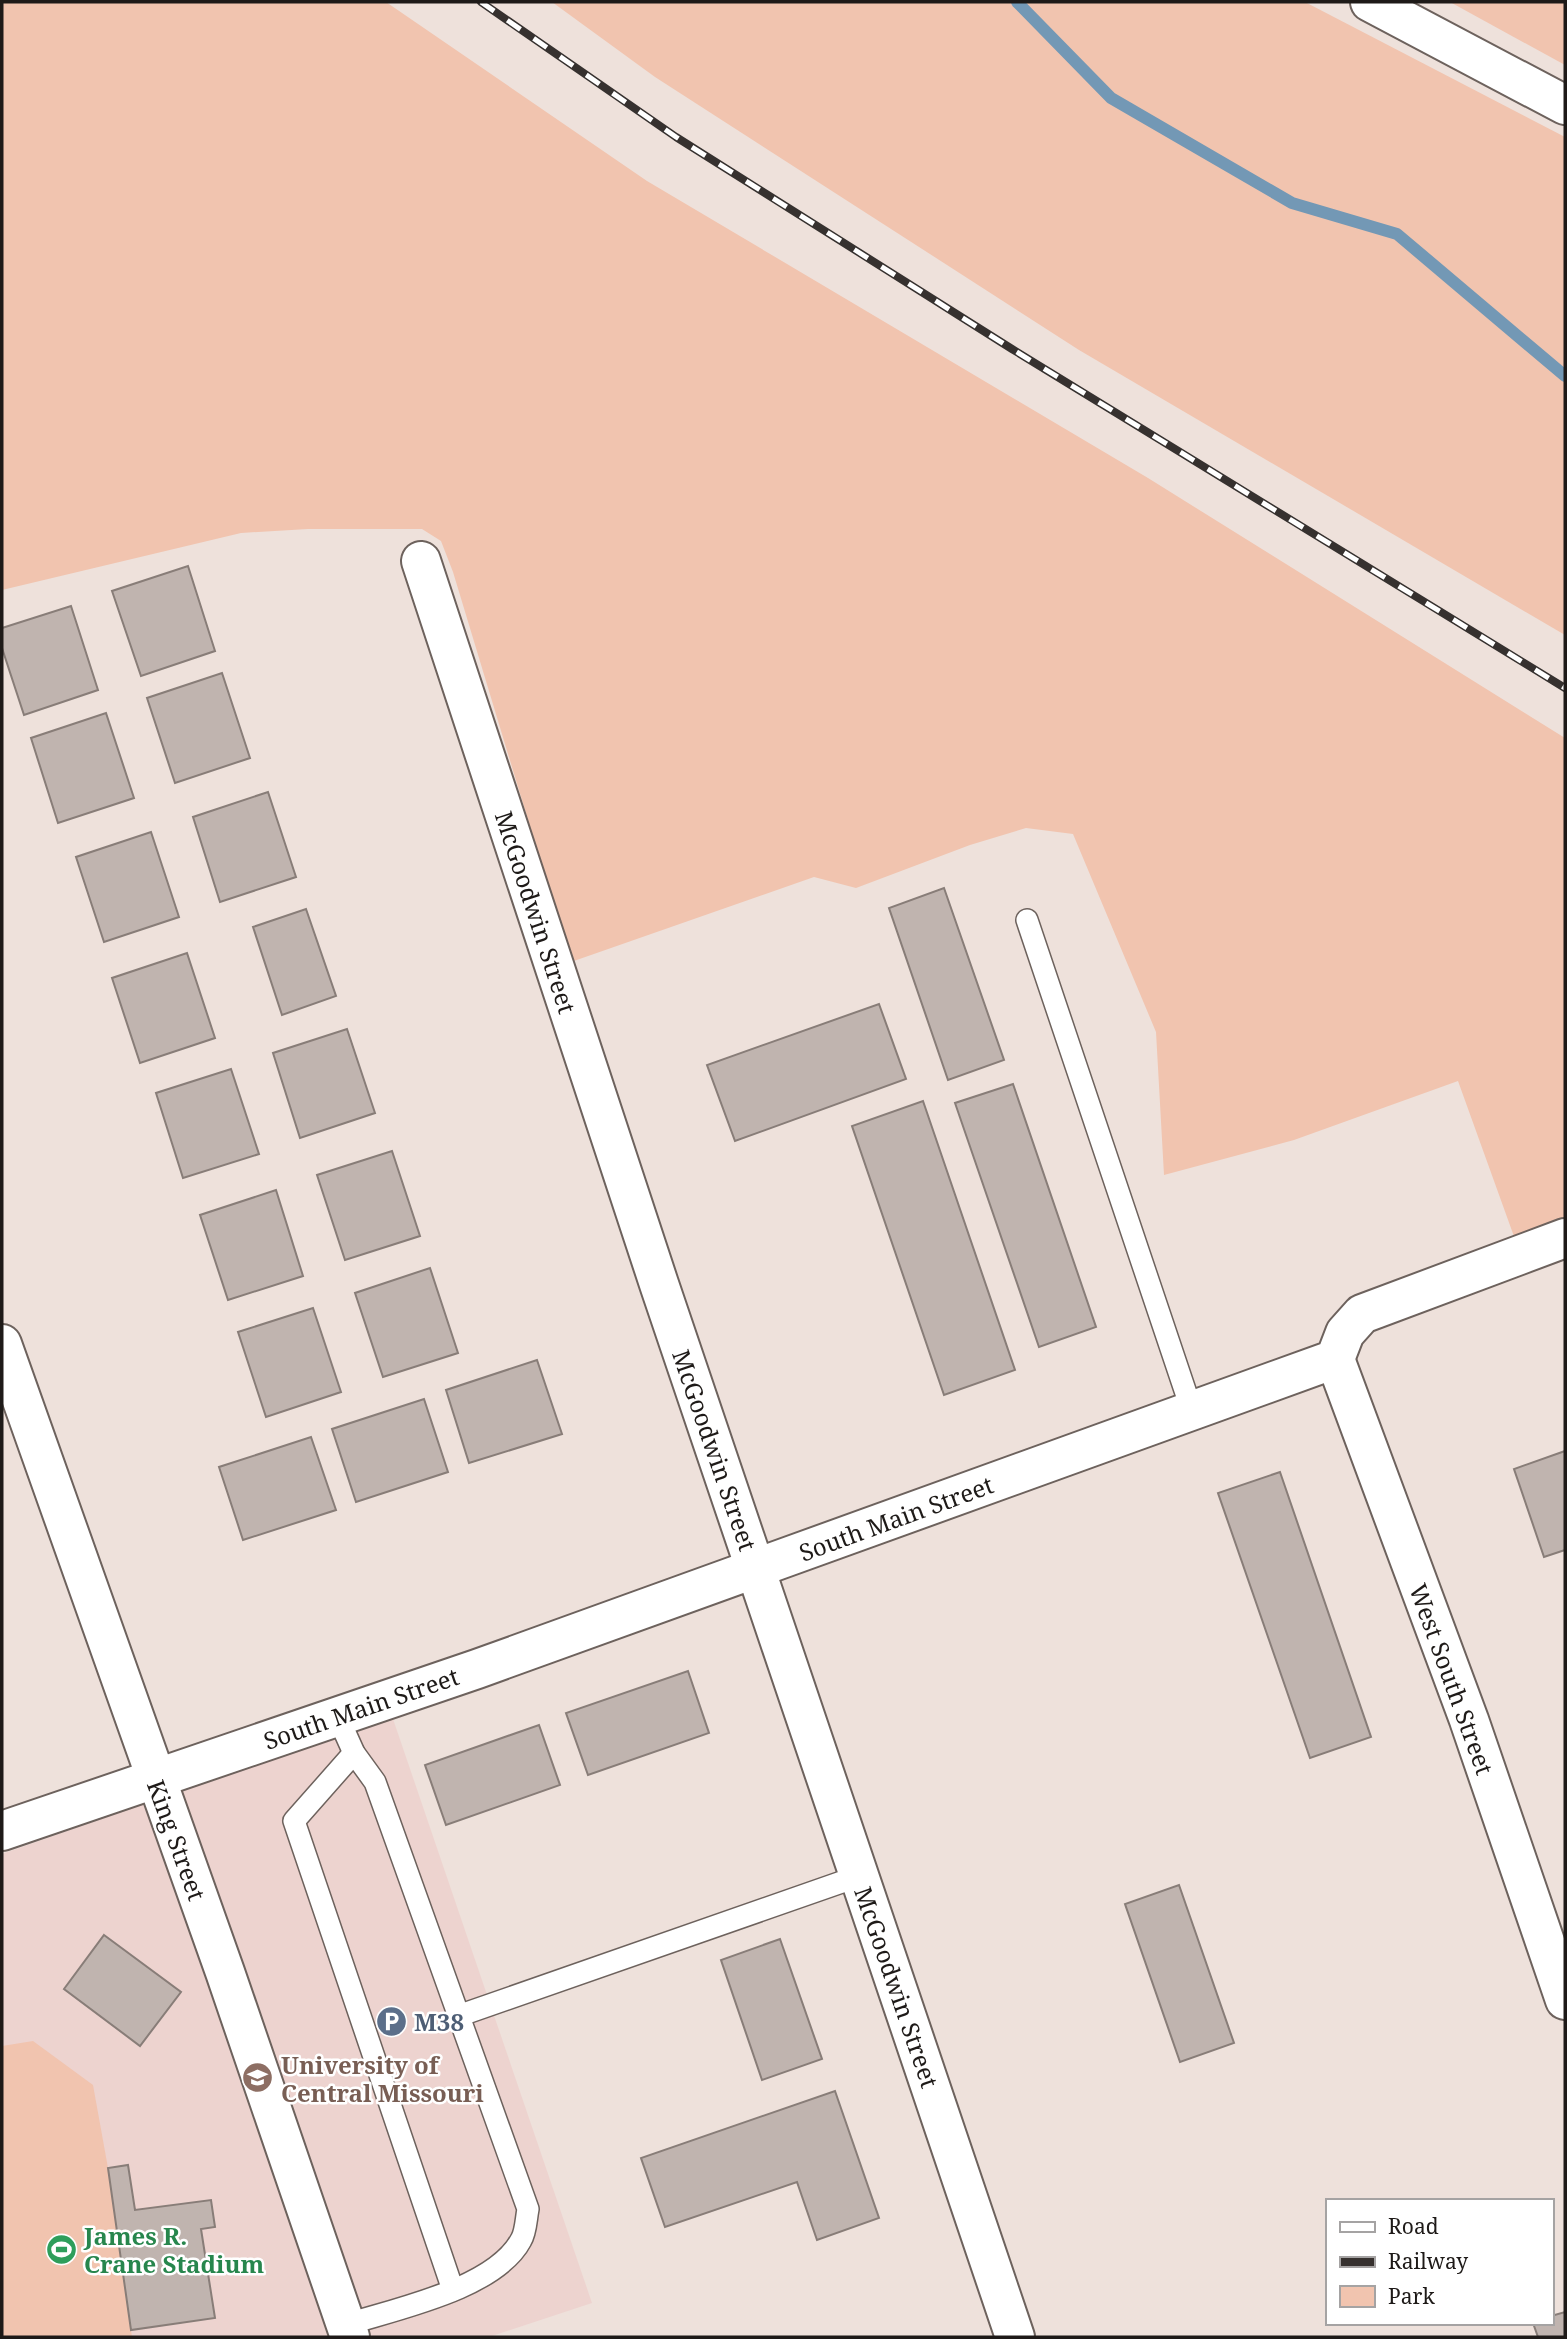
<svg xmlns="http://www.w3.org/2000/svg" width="1567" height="2339" font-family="'Noto Serif',serif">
<rect width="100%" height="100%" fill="#eee1db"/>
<path fill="#edd3cf" d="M392 1716 592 2303 489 2337H2V1854Z"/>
<g fill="#f1c4af">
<path d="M2 2H386L647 181 1148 478 1565 738V1223L1516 1242 1458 1081 1294 1140 1164 1175 1156 1032 1073 834 1026 828 970 845 856 888 814 877 571 962 453 572 441 541 422 529H308L241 533 2 590Z"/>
<path d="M552 2H1305L1565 137V635L1079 350 655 77Z"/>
<path d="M1450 2H1565V65Z"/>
<path d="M33 2041 93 2085 108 2168 132 2337H2V2046Z"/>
</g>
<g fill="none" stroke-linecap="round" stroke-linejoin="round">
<path stroke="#7398b5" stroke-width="12" d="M1017 2 1111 98 1292 203 1397 234 1565 376"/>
</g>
<g fill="#c0b4af" stroke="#887d78" stroke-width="2">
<path d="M188 566 215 651 141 676 112 591Z"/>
<path d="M71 606 98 690 24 715 2 648V628Z"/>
<path d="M222 673 250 758 175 783 147 698Z"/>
<path d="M106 713 134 798 58 823 31 738Z"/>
<path d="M268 792 296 877 220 902 193 817Z"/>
<path d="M151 832 179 917 104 942 76 857Z"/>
<path d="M944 888 1004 1060 948 1080 889 908Z"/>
<path d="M306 909 336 996 282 1015 253 927Z"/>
<path d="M187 953 215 1038 140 1063 112 978Z"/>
<path d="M879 1004 906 1079 735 1141 707 1065Z"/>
<path d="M347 1029 375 1113 300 1138 273 1053Z"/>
<path d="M231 1069 259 1154 183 1178 156 1093Z"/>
<path d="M1013 1084 1096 1327 1039 1347 955 1103Z"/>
<path d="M923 1101 1015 1370 944 1395 852 1126Z"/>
<path d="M392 1151 420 1236 345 1260 317 1175Z"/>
<path d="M276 1190 303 1276 228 1300 200 1215Z"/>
<path d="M430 1268 458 1353 383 1377 355 1293Z"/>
<path d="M313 1308 341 1392 266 1417 238 1332Z"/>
<path d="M537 1360 562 1434 469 1463 446 1390Z"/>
<path d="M424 1399 448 1472 356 1502 332 1429Z"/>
<path d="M311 1437 336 1510 243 1540 219 1467Z"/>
<path d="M1565 1451V1550L1544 1557 1514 1469Z"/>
<path d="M1280 1472 1371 1737 1310 1758 1218 1493Z"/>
<path d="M688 1671 709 1733 588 1775 566 1713Z"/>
<path d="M539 1725 560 1785 446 1825 425 1765Z"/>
<path d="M1179 1885 1234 2043 1180 2062 1125 1904Z"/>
<path d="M104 1935 181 1992 140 2046 64 1989Z"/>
<path d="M780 1939 822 2059 762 2080 721 1960Z"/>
<path d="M835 2091 879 2218 817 2240 797 2182 665 2227 641 2158Z"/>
<path d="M128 2165 135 2210 211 2200 215 2227 201 2229 215 2318 131 2330 108 2168Z"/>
<path d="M1565 2312V2337H1538L1533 2323H1551V2316Z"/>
</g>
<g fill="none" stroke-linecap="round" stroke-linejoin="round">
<defs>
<g id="service">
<path d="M1027 920 1192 1411"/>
<path d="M337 1715 354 1753 375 1782 528 2209C526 2219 526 2232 521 2240 495 2289 395 2309 345 2325"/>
<path d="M354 1753 294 1821 453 2290"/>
<path d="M458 2016 859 1876"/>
</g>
<g id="minor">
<path d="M421 561 659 1284 1015 2337"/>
<path d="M2 1344 225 1972 350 2337"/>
<path d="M1335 1359 1469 1720 1565 2000"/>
<path d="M2 1831 477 1669 1335 1359 1345 1333 1362 1314 1565 1238"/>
</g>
<path id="tertiary" d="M1370 2 1565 105"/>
</defs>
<use href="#service" stroke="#6d625d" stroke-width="24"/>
<use href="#minor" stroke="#6d625d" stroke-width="42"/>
<use href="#tertiary" stroke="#6d625d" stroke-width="42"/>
<use href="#service" stroke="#fff" stroke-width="21"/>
<use href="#minor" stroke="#fff" stroke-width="38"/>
<use href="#tertiary" stroke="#fff" stroke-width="38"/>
<defs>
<path id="rail" d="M481 2 676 137 1012 349 1565 688"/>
</defs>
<use href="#rail" stroke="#36312f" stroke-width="8"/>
<use href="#rail" stroke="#fff" stroke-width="5" stroke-dasharray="16" stroke-linecap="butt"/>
</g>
<defs>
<symbol id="parking-disc" viewBox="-11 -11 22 22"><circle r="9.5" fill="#5c6f8a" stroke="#fff"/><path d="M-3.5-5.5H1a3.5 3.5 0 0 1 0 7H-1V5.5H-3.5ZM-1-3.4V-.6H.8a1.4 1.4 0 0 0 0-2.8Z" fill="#fff"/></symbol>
<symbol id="university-disc" viewBox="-11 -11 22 22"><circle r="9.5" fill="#8d6e63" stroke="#fff"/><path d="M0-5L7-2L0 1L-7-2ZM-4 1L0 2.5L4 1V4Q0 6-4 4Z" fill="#fff"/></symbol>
<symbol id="stadium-disc" viewBox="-11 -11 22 22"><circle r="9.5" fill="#2e9e5b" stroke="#fff"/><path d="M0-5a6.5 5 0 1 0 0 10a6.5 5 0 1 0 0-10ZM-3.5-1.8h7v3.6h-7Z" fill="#fff"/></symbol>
</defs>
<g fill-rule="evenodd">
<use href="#parking-disc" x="374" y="2004" width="35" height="35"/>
<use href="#university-disc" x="240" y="2060" width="35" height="35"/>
<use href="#stadium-disc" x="44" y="2232" width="35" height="35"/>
</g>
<g text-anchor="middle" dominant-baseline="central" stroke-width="5" stroke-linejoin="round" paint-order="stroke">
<g font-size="24" fill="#1e1a18" stroke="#fff">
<text transform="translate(536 912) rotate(72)">McGoodwin Street</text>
<text transform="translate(715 1450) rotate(71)">McGoodwin Street</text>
<text transform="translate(896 1518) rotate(-20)">South Main Street</text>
<text transform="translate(1452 1679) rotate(70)">West South Street</text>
<text transform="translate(361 1708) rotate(-19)">South Main Street</text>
<text transform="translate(177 1840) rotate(70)">King Street</text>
<text transform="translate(897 1987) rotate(71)">McGoodwin Street</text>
</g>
<g font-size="24" font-weight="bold" fill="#4e5e75" stroke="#fff" text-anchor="start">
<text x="414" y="2021">M38</text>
</g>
<g font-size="24" font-weight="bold" fill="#785e54" stroke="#fff" text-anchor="start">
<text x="281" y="2064">University of<tspan x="281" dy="28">Central Missouri</tspan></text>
</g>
<g font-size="24" font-weight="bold" fill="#27864d" stroke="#fff" text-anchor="start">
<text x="84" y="2235">James R.<tspan x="84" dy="28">Crane Stadium</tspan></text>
</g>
</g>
<rect width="1567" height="2339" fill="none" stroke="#1e1a18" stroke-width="7"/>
<rect x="1326" y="2199" width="228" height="126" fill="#ffffff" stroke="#a5a3a3" stroke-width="2"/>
<rect x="1340" y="2222" width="35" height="10" fill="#ffffff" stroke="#a5a3a3" stroke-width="2"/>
<text x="1388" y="2234" font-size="21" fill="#1e1a18">Road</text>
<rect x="1340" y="2257" width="35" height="10" fill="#36312f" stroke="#a5a3a3" stroke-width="2"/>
<text x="1388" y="2269" font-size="21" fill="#1e1a18">Railway</text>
<rect x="1340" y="2286" width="35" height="21" fill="#f1c4af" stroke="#a5a3a3" stroke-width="2"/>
<text x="1388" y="2304" font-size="21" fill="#1e1a18">Park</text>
</svg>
